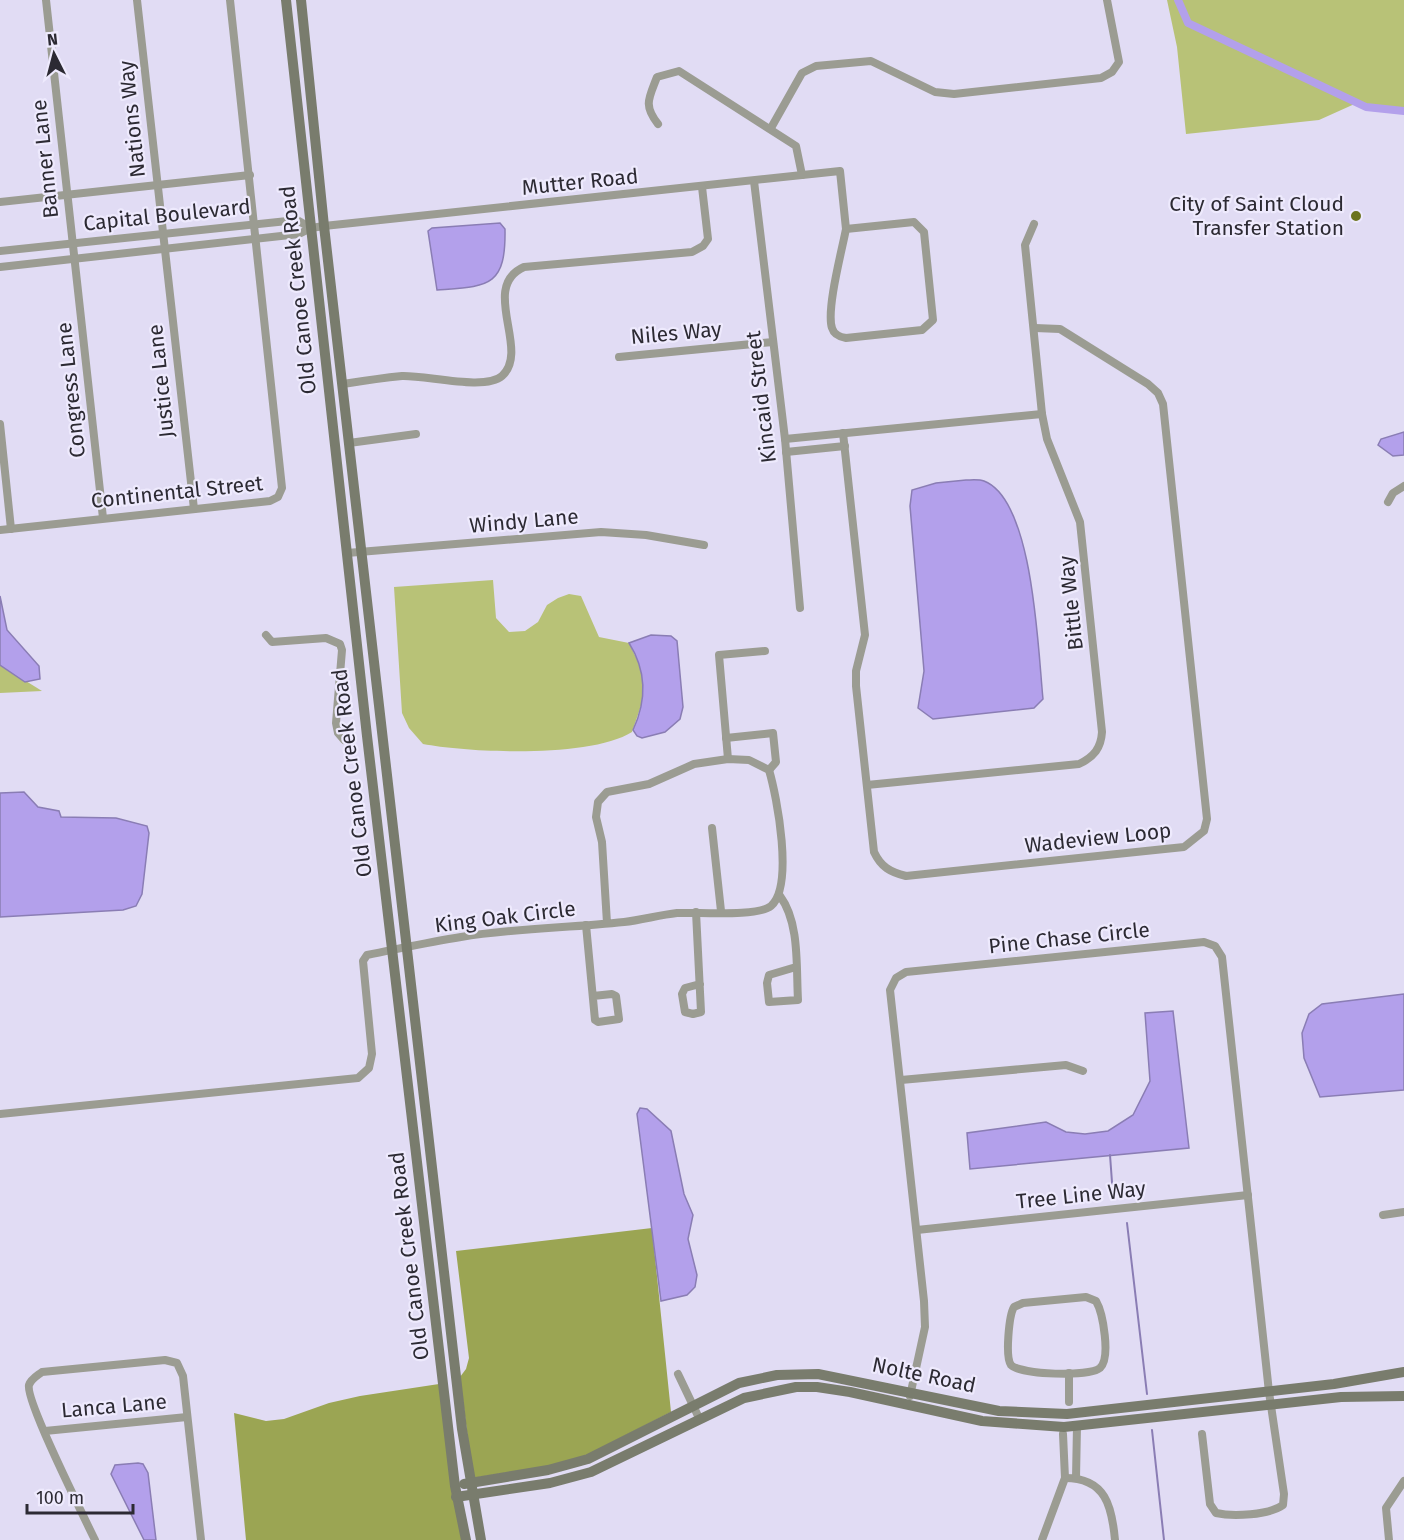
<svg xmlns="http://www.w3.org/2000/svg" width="1404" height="1540" font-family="'Fira Sans',sans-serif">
<rect width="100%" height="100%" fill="#e1dcf4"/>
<g fill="#b8c277">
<path d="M1167 0H1404V111L1394 112 1359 102 1319 120 1186 134 1177 47Z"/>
<path d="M493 580 496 618 509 632 525 631 538 622 547 605 558 598 569 594 581 596 599 637 629 643 643 672 644 697 632 732C591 758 471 753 423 744L409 728 402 713 394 587Z"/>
<path d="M0 665 42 691 0 693Z"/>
</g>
<g fill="#9ba553">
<path d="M652 1228 671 1412 587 1455 547 1466 473 1478 460 1377 466 1369 469 1358 456 1251Z"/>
<path d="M439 1384 462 1540H246L234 1413 266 1421 284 1419 329 1403 360 1396Z"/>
</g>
<g fill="#b3a0eb" stroke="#8a7db4" stroke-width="1.5">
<path d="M500 223 505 229C506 288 488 286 437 290L428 231 432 228Z"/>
<path d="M1404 432V455L1393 456 1378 445 1381 439Z"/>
<path d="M966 480C971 480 979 479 984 481 1034 500 1038 652 1043 699L1034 708 933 719 918 708 924 671 910 506 912 490 936 483Z"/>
<path d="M0 596 7 630 39 666 40 679 25 682 0 665Z"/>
<path d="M651 635 671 636 677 641 683 707 680 719 665 732 642 738 637 736 633 730C647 700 646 670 629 643Z"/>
<path d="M24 792 38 807 59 811 61 817 116 818 147 826 149 833 142 894 136 906 123 910 0 917V793Z"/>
<path d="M1404 994V1090L1320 1097 1304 1058 1302 1033 1309 1014 1322 1004Z"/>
<path d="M1173 1011 1189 1148 970 1169 967 1133 1046 1122 1066 1132 1085 1134 1108 1131 1133 1115 1150 1081 1145 1013Z"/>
<path d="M640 1108 647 1109 671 1131 684 1194 693 1215 688 1239 697 1275 695 1287 687 1295 661 1301 637 1114Z"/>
<path d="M138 1463 143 1464 148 1473 156 1540H144L111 1474 115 1465Z"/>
</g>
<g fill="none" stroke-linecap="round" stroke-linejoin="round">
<g stroke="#8a7db4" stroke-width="2">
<path d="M1110 1155 1113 1196"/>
<path d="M1127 1223 1147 1394"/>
<path d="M1152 1430 1164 1540"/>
</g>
<path stroke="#b3a0eb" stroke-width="8" d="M1178 0 1188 23 1366 107 1404 111"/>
<g stroke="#9b9c92" stroke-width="8">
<path d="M46 0 103 518"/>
<path d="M137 0 194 509"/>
<path d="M658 124C643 105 649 98 657 77L679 71 796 146 802 175"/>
<path d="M771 128 802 73 816 66 871 61 935 92 954 94 1101 78 1112 72 1119 62 1107 0"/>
<path d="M754 181 785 439 800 608"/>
<path d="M0 202 250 175"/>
<path d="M914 222 924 232 933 320 922 330 846 338C840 337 834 335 832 328 826 310 842 250 846 229Z"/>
<path d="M0 251 297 220 311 228"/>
<path d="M0 267 299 234 311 228 324 226 840 171 846 229"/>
<path d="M619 357 773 342"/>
<path d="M343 384C362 381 382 378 402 376 426 375 485 391 502 376 531 350 479 287 524 267L692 252 703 246 708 239 702 187"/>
<path d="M0 424 11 529"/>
<path d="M843 433 865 635 856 671V686L874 852C881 867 890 872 906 876L1184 847 1204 831 1207 819 1163 404 1158 393 1148 384 1060 329 1035 328"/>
<path d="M785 439 1042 414"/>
<path d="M349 443 416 434"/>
<path d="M786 452 845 446"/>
<path d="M1388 502 1393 493 1404 486"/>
<path d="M0 530 270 501 278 497 282 488 230 0"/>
<path d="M347 553 601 532 646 535 704 545"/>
<path d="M266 635 272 642 326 638 340 644 342 650 336 723 338 733 344 740"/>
<path d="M726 738 773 733 776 762 769 770"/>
<path d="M728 759 719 655 765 651"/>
<path d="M867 785 1079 764C1094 757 1101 748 1102 732L1080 522 1047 439 1042 414 1025 245 1034 224"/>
<path d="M712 828 721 911"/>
<path d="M780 896C800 923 796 967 798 1000L769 1002 767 983 769 975 796 967"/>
<path d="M696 912 701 1012 693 1014 685 1012 682 994 685 988 700 984"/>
<path d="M586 925 595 1020 598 1022 619 1019 616 996 612 994 593 996"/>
<path d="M901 1080 1066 1065 1083 1071"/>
<path d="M0 1114 358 1078 369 1068 372 1054 363 961 367 955C398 949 429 942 461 937 514 928 570 928 624 922 642 920 659 915 677 913 698 912 758 917 771 906 794 886 777 797 769 770L749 760 728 759 694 764 649 784 607 792 598 802 596 817 602 842 607 923"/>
<path d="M1383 1215 1404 1212"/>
<path d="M917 1230 1248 1195"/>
<path d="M1086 1297 1096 1301C1103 1313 1111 1358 1100 1368 1089 1377 1021 1375 1011 1365 1005 1357 1009 1315 1014 1307L1023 1303Z"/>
<path d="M678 1374 699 1418"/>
<path d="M910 1396 925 1327 924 1301 890 990 896 978 906 972 1204 942 1215 946 1222 957 1269 1392 1284 1494 1283 1505C1269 1515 1233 1517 1216 1513L1210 1504 1202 1434"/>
<path d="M1069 1402V1373"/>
<path d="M45 1431 187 1417"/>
<path d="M1065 1478C1106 1478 1112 1507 1115 1540"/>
<path d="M1076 1478 1077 1426"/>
<path d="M95 1540C85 1519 25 1400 29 1385 31 1379 37 1376 42 1372L165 1360 177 1363 183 1376 201 1540"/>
<path d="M1042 1540 1065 1478 1063 1434"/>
<path d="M1389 1540 1386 1508 1404 1481"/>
</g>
<g stroke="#797c6d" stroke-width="10">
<path d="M286 0 367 736 455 1486 466 1540"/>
<path d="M301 0 324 226 462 1429 481 1540"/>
<path d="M464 1484 548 1470 588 1459 739 1383 777 1375 818 1374 999 1411 1067 1414 1334 1384 1404 1372"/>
<path d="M456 1497 550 1483 591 1472 744 1398 796 1387H817L850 1392 982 1421 1064 1427 1341 1397 1404 1396"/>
</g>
</g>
<circle fill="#6c741d" stroke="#eeeafd" stroke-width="2" cx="1356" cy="216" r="6"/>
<g text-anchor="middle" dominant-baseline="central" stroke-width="4.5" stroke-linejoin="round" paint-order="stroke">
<g font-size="21" fill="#2c2a33" stroke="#eeeafd">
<text transform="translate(132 119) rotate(-96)">Nations Way</text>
<text transform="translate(45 159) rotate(-96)">Banner Lane</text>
<text transform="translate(580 182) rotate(-6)">Mutter Road</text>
<text transform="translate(167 215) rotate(-6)">Capital Boulevard</text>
<text transform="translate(298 290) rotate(-96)">Old Canoe Creek Road</text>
<text transform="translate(676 333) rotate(-5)">Niles Way</text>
<text transform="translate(161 381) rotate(-96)">Justice Lane</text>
<text transform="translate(71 390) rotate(-96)">Congress Lane</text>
<text transform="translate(761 397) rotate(-97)">Kincaid Street</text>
<text transform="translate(177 492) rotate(-6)">Continental Street</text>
<text transform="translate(524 521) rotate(-5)">Windy Lane</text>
<text transform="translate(1071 603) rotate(-96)">Bittle Way</text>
<text transform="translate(352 773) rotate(-97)">Old Canoe Creek Road</text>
<text transform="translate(1098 838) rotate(-6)">Wadeview Loop</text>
<text transform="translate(505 917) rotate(-7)">King Oak Circle</text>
<text transform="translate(1069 938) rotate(-6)">Pine Chase Circle</text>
<text transform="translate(1081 1195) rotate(-6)">Tree Line Way</text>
<text transform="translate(409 1256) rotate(-97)">Old Canoe Creek Road</text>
<text transform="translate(924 1375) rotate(12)">Nolte Road</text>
<text transform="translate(114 1406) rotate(-5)">Lanca Lane</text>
</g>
<g font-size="21" fill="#2c2a33" stroke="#eeeafd" text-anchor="end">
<text x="1344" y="204">City of Saint Cloud<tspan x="1344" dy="24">Transfer Station</tspan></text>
</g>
</g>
<g transform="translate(54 54) rotate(354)" stroke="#eeeafd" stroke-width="4.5" paint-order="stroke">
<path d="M0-4.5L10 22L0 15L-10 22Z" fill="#2c2a33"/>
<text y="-9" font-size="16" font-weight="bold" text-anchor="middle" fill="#2c2a33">N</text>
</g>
<path d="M27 1504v9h106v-9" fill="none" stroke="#2c2a33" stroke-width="3"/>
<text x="36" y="1504" font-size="18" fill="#2c2a33" stroke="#eeeafd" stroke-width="4.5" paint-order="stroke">100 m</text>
</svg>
